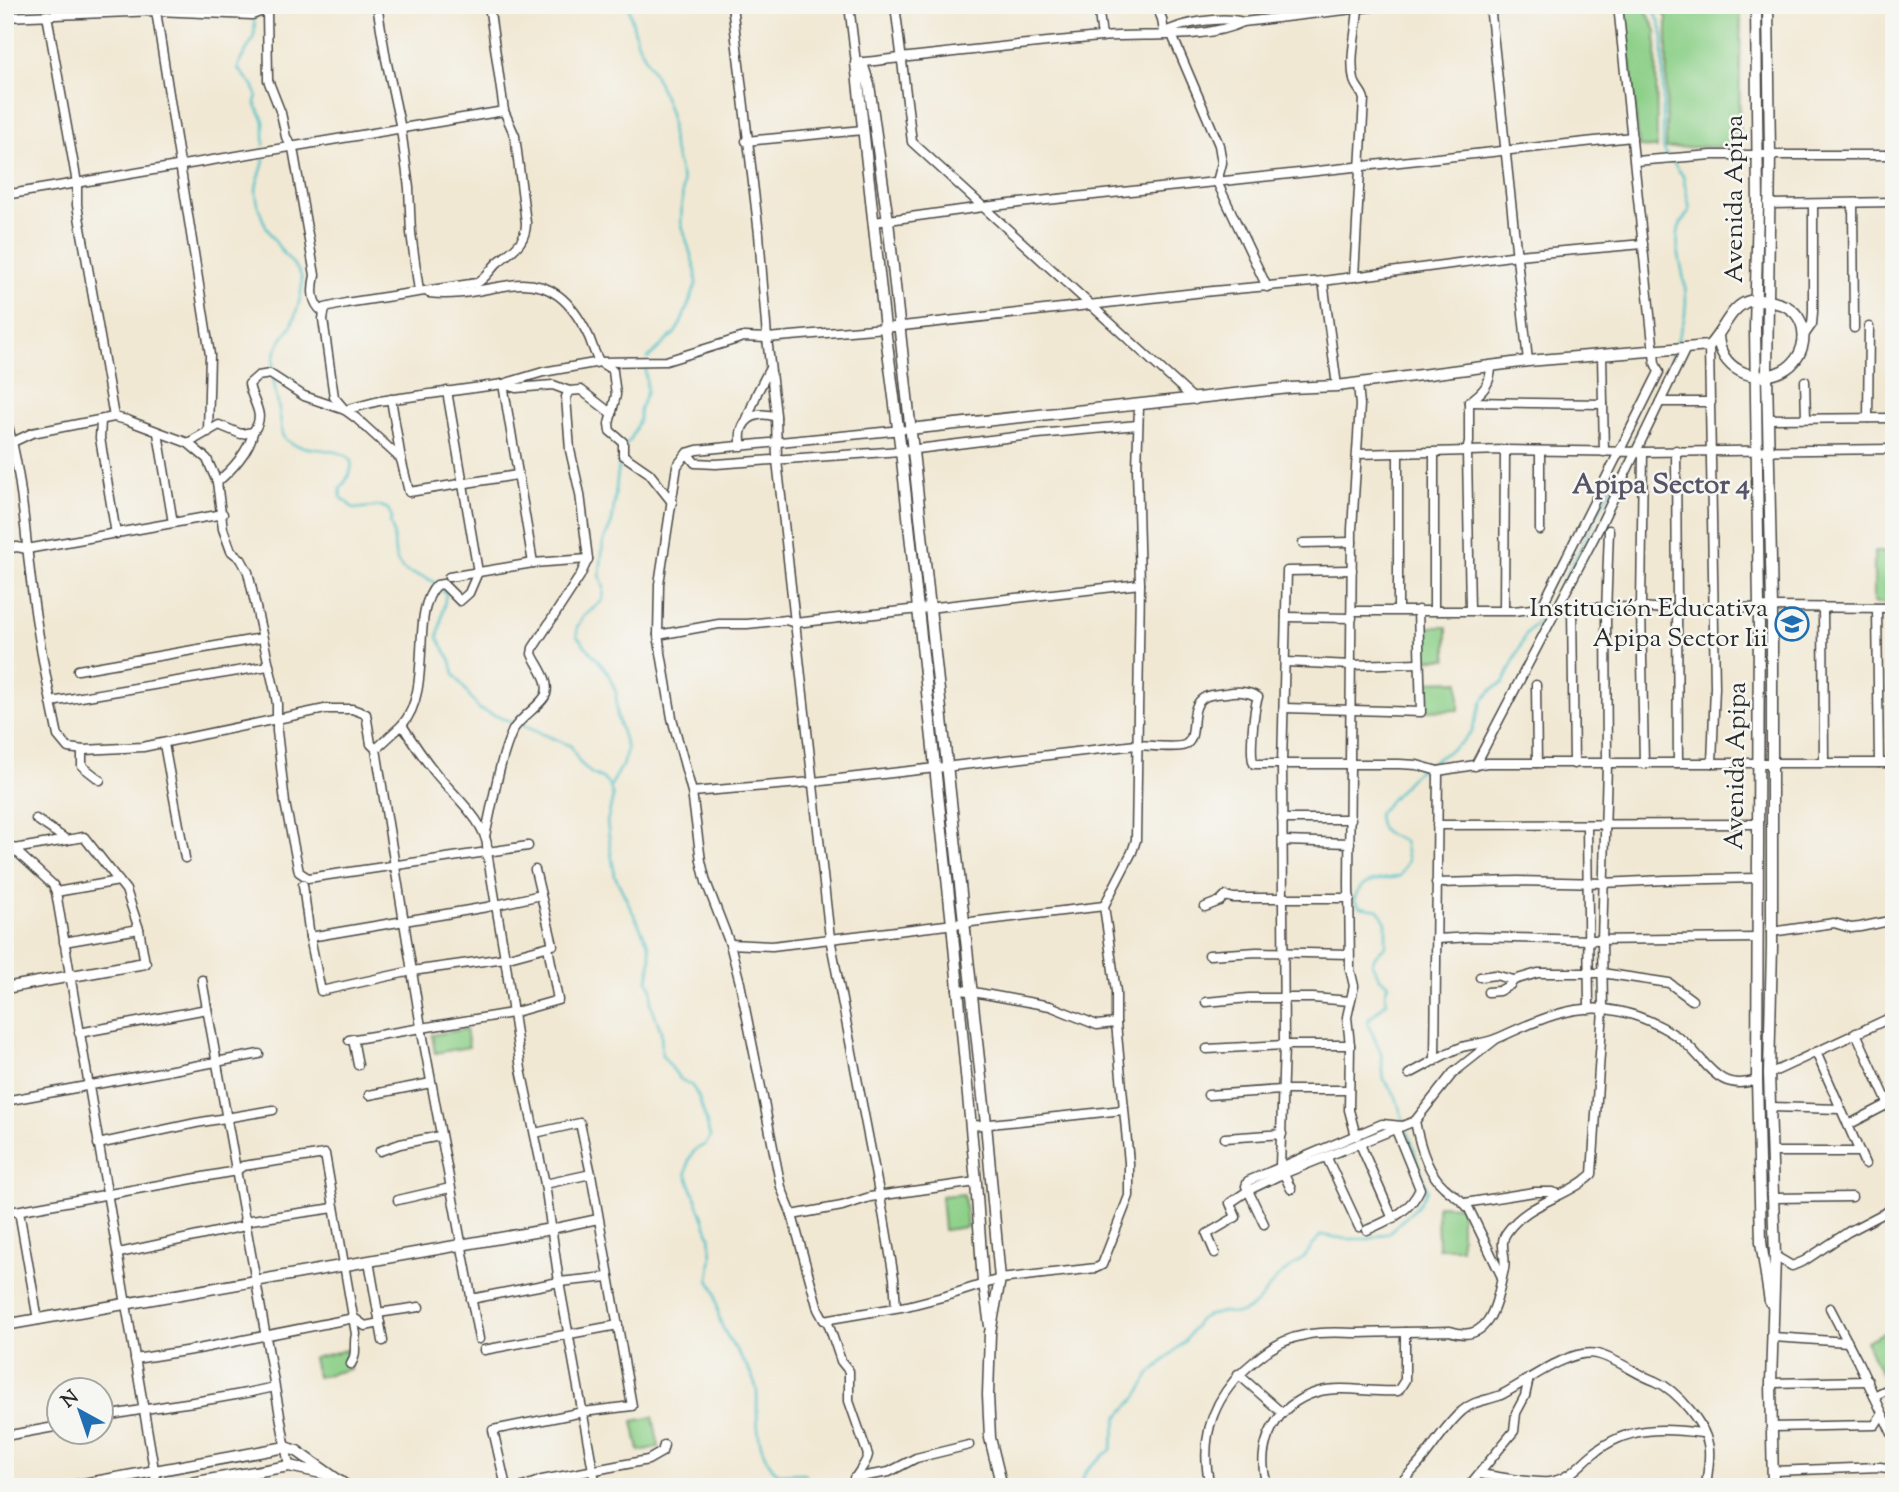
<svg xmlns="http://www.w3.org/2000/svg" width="1899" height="1492" font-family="'Sorts Mill Goudy',serif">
<rect width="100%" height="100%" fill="#f6f6f2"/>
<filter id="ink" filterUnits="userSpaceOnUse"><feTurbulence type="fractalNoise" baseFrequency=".0143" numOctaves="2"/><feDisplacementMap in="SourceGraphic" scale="14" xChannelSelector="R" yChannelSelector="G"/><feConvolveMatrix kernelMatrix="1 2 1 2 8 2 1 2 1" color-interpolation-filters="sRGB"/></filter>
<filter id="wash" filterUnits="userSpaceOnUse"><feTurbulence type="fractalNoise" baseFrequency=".00686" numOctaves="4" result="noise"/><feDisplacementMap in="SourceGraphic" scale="28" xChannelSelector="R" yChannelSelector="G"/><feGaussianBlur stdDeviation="1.57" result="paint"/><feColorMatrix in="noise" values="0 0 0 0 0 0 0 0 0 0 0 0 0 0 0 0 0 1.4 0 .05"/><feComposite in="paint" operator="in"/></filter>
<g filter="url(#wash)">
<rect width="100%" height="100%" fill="#f1e8d3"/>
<g fill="#8dd089" stroke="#5c7e5a" stroke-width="2">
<path d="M1624 5H1644L1656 31 1657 148 1639 147Z"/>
<path d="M1659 5H1741L1739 138 1733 139 1727 146 1666 148 1667 18Z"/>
<rect x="1874" y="552" width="20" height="51"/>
<rect x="1425" y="627" width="22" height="32"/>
<path d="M1459 681V710L1423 711 1422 682Z"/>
<path d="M466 1029 469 1047 435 1053 432 1035Z"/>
<path d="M964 1194 967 1227 944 1230 941 1196Z"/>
<path d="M1437 1205 1461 1206V1248H1438Z"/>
<path d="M1887 1331 1894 1345V1368L1881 1374 1866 1341Z"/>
<path d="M346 1350 350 1369 317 1377 313 1358Z"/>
<path d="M653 1417 659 1447 639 1451 633 1421Z"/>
</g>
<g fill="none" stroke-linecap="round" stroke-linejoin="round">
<g stroke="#53c1c7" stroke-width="2.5">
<path d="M249 5 250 9"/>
<path d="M628 5 637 41 659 84 670 113 673 146 683 183 681 222 696 272V285L681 323 675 333 648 358"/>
<path d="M1651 5 1660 23 1663 36V147L1667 156"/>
<path d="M254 21C259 42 241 51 238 69L253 85 257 95 255 103 264 121V145"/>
<path d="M264 158C264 170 255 180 256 193 259 218 270 236 285 255 290 261 299 269 301 276 305 287 295 319 290 328 285 336 279 342 276 351 268 375 279 400 281 424 281 429 282 436 285 439 302 458 381 437 340 489L341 497 354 509 381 506 388 509 392 517 390 523C398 538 389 558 404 570 414 577 425 574 435 583"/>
<path d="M1672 161 1683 176 1690 209C1687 216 1681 221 1679 228 1674 248 1683 267 1685 287 1688 311 1684 324 1675 345"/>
<path d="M625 446 631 439 639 420 640 409 647 391 645 363"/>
<path d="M1632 446 1662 385 1673 352"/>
<path d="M439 588 446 594 438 638 451 661 454 674 479 709 514 723"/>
<path d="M521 725 571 746 579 762 592 774 602 778 610 786 613 797 607 822 611 853 615 876 649 945 651 959 648 981 652 989 651 1004 661 1031 662 1055 680 1079 692 1086 698 1096 706 1120 710 1137 706 1144 695 1150 689 1159 686 1173 710 1236 712 1255 709 1280C722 1298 713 1306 722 1326 731 1347 749 1363 756 1387 758 1394 757 1402 757 1409 757 1434 760 1456 778 1474L804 1473 808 1481 806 1487"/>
<path d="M611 785 622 766 627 749 617 717 616 692 607 671 577 636V627L583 617 603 600 604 588 600 575 603 543 612 522 620 454"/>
<path d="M1403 1120 1396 1097 1384 1080 1381 1053 1368 1024 1369 1019 1387 1002 1385 992 1388 984 1380 978 1372 964 1375 956 1386 945V923L1379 910 1360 907 1354 900C1361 876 1381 882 1400 876L1408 861 1404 841C1388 831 1381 840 1378 814L1415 773 1461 743 1472 731 1482 701 1494 688 1504 682 1526 634 1551 605 1626 458"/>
<path d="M1081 1487C1082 1469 1097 1460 1111 1450L1118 1417 1137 1397 1150 1374 1185 1341 1199 1320 1205 1316 1223 1312 1237 1314C1262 1306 1262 1294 1278 1277 1286 1269 1297 1265 1304 1257 1311 1250 1314 1242 1321 1235L1346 1239H1369L1388 1233 1417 1207 1427 1190 1408 1132"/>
</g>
</g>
</g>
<g filter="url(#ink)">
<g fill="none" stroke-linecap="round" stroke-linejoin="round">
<defs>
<g id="minor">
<path d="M377 5 386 59 401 129 409 188 411 233 419 291"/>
<path d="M732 5 759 234 767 338 776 415 777 460 830 938 884 1218 894 1278 896 1307"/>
<path d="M849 5 856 63C937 54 1019 44 1101 37 1145 33 1202 41 1243 22L1388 5"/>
<path d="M895 5 912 142 1195 400"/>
<path d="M1098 5 1102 37"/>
<path d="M1156 5 1162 19 1164 33C1182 22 1223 16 1243 22"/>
<path d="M1490 5 1528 361"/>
<path d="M267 10 268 80 281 113 286 137 293 148 315 275C312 289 311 303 323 312"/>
<path d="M156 11 210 355 208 432"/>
<path d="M47 15 77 183V205L114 417"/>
<path d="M5 17 156 11 252 15 278 5"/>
<path d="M1172 35 1219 145 1222 163 1217 182 1267 287"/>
<path d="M746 141 863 130"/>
<path d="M1635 161 1712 155H1894"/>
<path d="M5 195 504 111"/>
<path d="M1853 203 1854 328"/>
<path d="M1768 204 1894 202"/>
<path d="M874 222 983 207 1632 137"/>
<path d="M1354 277 1364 99C1362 91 1356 88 1354 80 1349 57 1357 30 1358 7"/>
<path d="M1323 281 1337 386"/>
<path d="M429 293C458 297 482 289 510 285 551 279 572 302 589 337 592 344 595 356 600 362 604 366 609 366 613 371L616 395 609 424 610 431 623 442V455L649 473 672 502"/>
<path d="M1805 334 1812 324 1813 312V204"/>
<path d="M1709 346 1715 687 1712 763"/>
<path d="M1602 355 1604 452"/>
<path d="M1805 381 1806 418"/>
<path d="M391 399 401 459"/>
<path d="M1469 402V442L1467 452 1470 610"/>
<path d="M1469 402 1603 404"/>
<path d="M1469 402C1483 392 1491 384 1491 366"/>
<path d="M1660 402H1711"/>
<path d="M345 410 334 397 323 319 325 308 346 303 477 283C486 278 490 270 497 263 511 251 526 244 526 223L515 136 504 111 489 5"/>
<path d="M345 410 379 401 503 384 516 388 553 385 569 391 581 390 612 414"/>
<path d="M5 416C22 470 24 526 31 581 37 633 47 684 58 736L68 748 84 750 143 747 325 709H352L366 714 371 744 376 749 421 1027 479 1339"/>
<path d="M1868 418 1869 327"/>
<path d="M747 419 757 393 770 368"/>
<path d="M1768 419 1894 418"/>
<path d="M101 421 100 438 116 534"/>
<path d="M902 430 697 450 687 453 677 466 659 584 658 635 672 718 692 792 701 861 706 882 730 944 740 983 781 1187 792 1215 818 1309 824 1320 907 1306 946 1296 1000 1279 1096 1268 1102 1265 1129 1196V1163L1116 1023V992L1104 906 1132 852 1136 840 1140 584 1137 468 1139 406"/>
<path d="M158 433 173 523"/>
<path d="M5 440 13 442 32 433 114 417 127 420 188 443 207 459 217 482 223 529 231 551 241 559 248 572 275 692 277 704V731L285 803 299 872 308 878 528 846"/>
<path d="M188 443 219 425 241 434 253 432C267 414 252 403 249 384L258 376 270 374 304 396 345 410 356 418 401 459 409 492 517 475"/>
<path d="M742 446C736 422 754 409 776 417"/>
<path d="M1676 450 1678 763"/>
<path d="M1643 452 1641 607 1644 764"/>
<path d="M687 453 695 463 716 464 901 451 1038 434 1138 425"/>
<path d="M1358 454 1505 450 1643 452 1894 449"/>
<path d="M1398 454V610"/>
<path d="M217 482C231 471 250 450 253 432"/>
<path d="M1540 530V451"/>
<path d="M1303 543 1352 542"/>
<path d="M5 549 17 547 27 549 223 514"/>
<path d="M533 563 503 384 543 372 600 362 666 361 744 337 767 338 885 328 1213 291 1323 281 1518 255 1643 244"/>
<path d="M449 577 533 563 588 559"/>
<path d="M1823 607 1824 763"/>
<path d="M1541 608 1659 372 1655 363 1618 5"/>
<path d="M1572 608 1574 764"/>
<path d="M1877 609 1879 763"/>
<path d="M1434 610V454"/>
<path d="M1504 610 1505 450"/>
<path d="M1353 611H1513L1541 608 1641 607 1678 610 1772 607 1894 608"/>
<path d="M1286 617 1352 618"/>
<path d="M658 635 719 624H747L786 620 795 623 1140 584"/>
<path d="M1286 662 1352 665 1419 663"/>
<path d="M78 670 262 638"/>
<path d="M1536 685 1537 763"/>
<path d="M51 702 268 666"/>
<path d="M1285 708 1421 712 1418 610"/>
<path d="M402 725C434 689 409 612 437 585L443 584 460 601 469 593 478 572 447 391"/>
<path d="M164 744 185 858"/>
<path d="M376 749 402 725C412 741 422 756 434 771 449 791 491 825 487 852L505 958 521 1069 545 1184 559 1282 596 1487"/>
<path d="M82 750V766L100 780"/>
<path d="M1475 766 1598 530 1686 348"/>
<path d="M692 792 813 782 1136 745C1148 745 1176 749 1185 745 1200 737 1186 707 1205 697 1211 694 1219 694 1226 693 1238 691 1247 691 1258 697 1254 708 1249 755 1254 764H1399L1417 765 1438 771 1487 763H1894"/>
<path d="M36 819 67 840"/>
<path d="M1282 819H1351"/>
<path d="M1437 825 1758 824"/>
<path d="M1587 825 1589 1009"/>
<path d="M485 836C493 803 499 760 513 730 521 716 542 705 546 694 550 680 538 667 532 654L533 648 580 576 588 559 580 494 570 450 566 397 569 391"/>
<path d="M5 841 53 885 56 892C89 1090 125 1288 157 1487"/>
<path d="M1283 841 1350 843"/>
<path d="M14 849 84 837 126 890 139 929 145 963"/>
<path d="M1436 883 1518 881 1603 883 1665 880 1757 878"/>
<path d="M303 885 310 937 321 991 412 971 505 958 553 945 535 870"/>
<path d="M56 892 119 881"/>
<path d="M1205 907 1220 901 1225 896 1233 898H1350"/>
<path d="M1771 932 1834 923 1851 928 1860 927 1894 920"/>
<path d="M310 937 487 907 541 895"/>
<path d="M1436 939 1473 937 1589 940 1758 938"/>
<path d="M64 942 139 929"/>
<path d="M730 944 772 946 1104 906"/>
<path d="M1209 955 1257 952 1349 954"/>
<path d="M1480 977 1495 975 1514 980"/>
<path d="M202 980 289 1466"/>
<path d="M957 989 1050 1006 1097 1025 1116 1023"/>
<path d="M1488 992 1499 991 1510 985 1514 980 1538 973H1602L1669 983 1692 1000"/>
<path d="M1206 1002 1249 998H1313L1350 1001"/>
<path d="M79 1033 207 1009"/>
<path d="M1856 1033 1894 1116"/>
<path d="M353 1039 358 1065"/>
<path d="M349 1040 512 1013 558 1000 548 947"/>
<path d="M1207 1049 1284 1045H1350"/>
<path d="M1816 1052 1865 1164"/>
<path d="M1435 1061 1438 771"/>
<path d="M1409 1074C1426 1066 1444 1053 1462 1047 1473 1044 1487 1043 1498 1038 1532 1023 1567 1005 1605 1009 1630 1012 1654 1021 1675 1035 1707 1055 1712 1094 1757 1080"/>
<path d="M1769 1074 1894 1016"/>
<path d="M369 1095 431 1083"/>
<path d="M1208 1095 1282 1090H1349"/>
<path d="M5 1101 259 1054"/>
<path d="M1772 1107 1840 1109"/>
<path d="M1415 1121C1419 1143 1427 1172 1444 1187 1452 1195 1462 1199 1469 1209L1501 1275"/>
<path d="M1848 1125 1894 1101"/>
<path d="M971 1126 1123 1110"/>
<path d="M1356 1136 1349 1110 1350 1045 1347 1017 1354 986 1350 969 1349 883 1352 529 1360 405 1358 384"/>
<path d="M1225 1138 1282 1134"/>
<path d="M98 1144 196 1123 273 1110"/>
<path d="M1360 1144 1393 1219"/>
<path d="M380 1151 400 1144 440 1136"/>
<path d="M1774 1152H1860"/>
<path d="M1327 1158 1359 1227"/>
<path d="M545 1184 591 1174"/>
<path d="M1291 1189 1280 1166 1284 1045 1282 764 1287 571 1352 570"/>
<path d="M1773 1198 1852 1197"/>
<path d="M398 1200 450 1188"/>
<path d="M1465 1203 1534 1192H1552L1558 1194"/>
<path d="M19 1211 38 1320"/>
<path d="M5 1213 236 1171 243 1166 325 1154 356 1334C353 1345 358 1354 351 1364"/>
<path d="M792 1215 842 1206 870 1197 976 1182"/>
<path d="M244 1221 334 1208"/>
<path d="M1264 1224 1246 1186 1248 1181 1382 1124 1402 1126"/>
<path d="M551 1229 598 1219"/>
<path d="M1367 1230C1389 1220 1409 1213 1420 1189L1396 1130"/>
<path d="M119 1253 245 1226"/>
<path d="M1215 1253 1207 1234 1236 1217 1230 1203 1249 1190 1278 1176 1415 1121 1453 1073 1496 1039"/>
<path d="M1775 1256 1792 1266 1804 1261 1848 1232 1894 1208"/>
<path d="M369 1261 383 1341"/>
<path d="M983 1283 989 1326"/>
<path d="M471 1299 559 1282 608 1277"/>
<path d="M1830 1308 1858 1362 1894 1438"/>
<path d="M378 1313 419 1307"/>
<path d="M827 1320 841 1361 849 1371V1401L868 1455C865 1468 854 1474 852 1487"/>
<path d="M1773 1337 1848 1342"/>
<path d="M484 1350 618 1325"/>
<path d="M135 1359 198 1349 354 1318 365 1326 380 1323"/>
<path d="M1238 1374 1282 1413"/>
<path d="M1771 1383 1868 1381"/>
<path d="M1874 1396 1894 1386"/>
<path d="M102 1417C159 1405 217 1401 274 1387"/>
<path d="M1772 1427 1875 1425 1882 1414"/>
<path d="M5 1436 60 1426"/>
<path d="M1773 1471 1880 1467 1894 1469"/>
<path d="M1479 1474C1498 1476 1532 1484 1549 1482 1569 1480 1580 1464 1594 1453 1627 1426 1663 1428 1702 1433"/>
<path d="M854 1478 889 1472 916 1458 969 1445"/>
<path d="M506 1487 493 1430 583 1412 632 1406 591 1174 580 1123 535 1133"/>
<path d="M523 1487 542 1480 648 1460 662 1452 664 1445"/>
<path d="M1210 1487C1198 1433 1215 1392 1257 1359 1271 1347 1287 1338 1305 1335 1322 1331 1341 1333 1359 1333 1389 1332 1420 1332 1450 1331 1492 1346 1497 1298 1504 1269 1507 1256 1498 1243 1507 1232 1528 1202 1567 1198 1592 1174L1603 1009 1602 940 1607 765 1606 614 1609 530"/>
<path d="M1268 1487C1253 1447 1276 1404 1317 1392 1342 1385 1372 1393 1398 1391L1405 1380V1332"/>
<path d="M1396 1487C1405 1478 1414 1470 1422 1460 1435 1444 1446 1425 1462 1411 1474 1400 1487 1401 1501 1395 1525 1383 1569 1348 1597 1354 1618 1359 1635 1374 1655 1381 1677 1390 1707 1425 1709 1450 1710 1462 1707 1475 1706 1487"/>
<path d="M1468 1487 1514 1431 1516 1413 1525 1396 1529 1378"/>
</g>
<g id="tertiary">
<path d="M1756 5 1758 206 1755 328 1759 608 1757 1080 1761 1242 1770 1302"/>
<path d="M1768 5 1770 154 1767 374 1772 607V946L1769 1074 1775 1256 1771 1383 1773 1487"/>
<path d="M856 63 885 328 901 451 952 924 976 1182 983 1283"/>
<path d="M862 63 869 85 888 221 986 1124 1000 1279 990 1333 988 1395 990 1438 1002 1487"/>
<path d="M909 429 1290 388 1337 386 1528 361 1709 346C1733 319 1733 289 1780 304 1812 313 1810 358 1782 371 1752 385 1720 368 1718 336"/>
<path d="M5 988 145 963"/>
<path d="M5 1325 551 1229"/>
<path d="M67 1487 286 1447 297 1451 348 1487"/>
<path d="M168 1487 289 1466 326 1474"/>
</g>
</defs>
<use href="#minor" stroke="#494744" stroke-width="11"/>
<use href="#tertiary" stroke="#494744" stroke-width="13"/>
<use href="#minor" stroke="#fff" stroke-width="8"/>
<use href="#tertiary" stroke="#fff" stroke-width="10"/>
</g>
</g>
<defs>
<symbol id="school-ring" viewBox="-11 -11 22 22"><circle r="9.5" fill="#f6f6f2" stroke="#1f6fb2" stroke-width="1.5"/><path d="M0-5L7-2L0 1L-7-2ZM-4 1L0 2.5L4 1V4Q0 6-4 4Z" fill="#1f6fb2"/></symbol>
</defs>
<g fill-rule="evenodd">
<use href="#school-ring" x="1773" y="605" width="38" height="38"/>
</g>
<g text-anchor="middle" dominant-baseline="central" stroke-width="5" stroke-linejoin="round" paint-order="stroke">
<g font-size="26" fill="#2b2b2b" stroke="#f6f6f2">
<text transform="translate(1735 199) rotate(-90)">Avenida Apipa</text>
<text transform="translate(1737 766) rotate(-89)">Avenida Apipa</text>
</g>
<g font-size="26" fill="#2b2b2b" stroke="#f6f6f2" text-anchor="end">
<text x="1768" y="609">Institución Educativa<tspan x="1768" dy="30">Apipa Sector Iii</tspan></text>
</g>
<g font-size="28" font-weight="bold" fill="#575468" stroke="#f6f6f2">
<text x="1661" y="486">Apipa Sector 4</text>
</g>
</g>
<rect width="1899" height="1492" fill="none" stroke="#f6f6f2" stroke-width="28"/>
<g transform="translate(80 1411) rotate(320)"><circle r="33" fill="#f6f6f2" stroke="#a5a5a2" stroke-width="2"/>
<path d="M0-5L12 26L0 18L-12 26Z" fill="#1f6fb2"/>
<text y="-10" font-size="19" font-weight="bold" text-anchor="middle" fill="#2b2b2b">N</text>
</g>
</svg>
